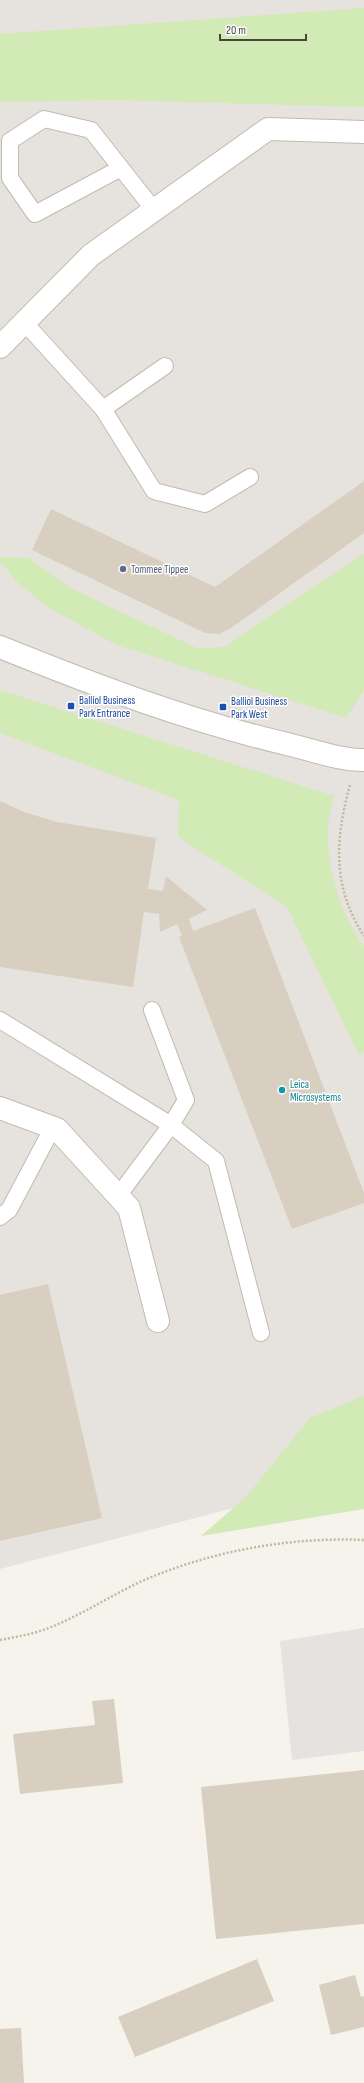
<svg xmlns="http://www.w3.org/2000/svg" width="364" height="2083" font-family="'Sofia Sans Condensed',sans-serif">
<rect width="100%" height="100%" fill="#f6f3ec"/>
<path fill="#e6e2dd" d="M0 0H364V1474L0 1569Z"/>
<g fill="#d2eab5">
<path d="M364 8V107L117 100 0 102V34Z"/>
<path d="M364 554V690L346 718 117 645 49 608 17 582 0 561V557L29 558 70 588 197 648 226 647 258 623Z"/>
<path d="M0 690 334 796C332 807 328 819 328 830 327 871 340 913 364 946V1051L359 1055 287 907 178 837 179 800 0 733Z"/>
<path d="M364 1396V1509L201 1536 245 1498 310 1418Z"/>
</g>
<path fill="#e5e3e0" d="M364 1628V1751L292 1760 280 1641Z"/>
<g fill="#d8cfc1">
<path d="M364 481V533L231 628 219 634 205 633 32 550 51 509 215 587Z"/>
<path d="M0 801 24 812 57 822 156 838 148 889 163 891 166 876 207 910 189 919 193 931 255 908 364 1193V1203L292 1229 179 937 182 935 177 924 160 932 159 914 144 912 133 987 0 967Z"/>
<path d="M48 1284 102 1518 0 1541V1295Z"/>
<path d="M114 1699 123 1783 20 1794 13 1734 95 1725 92 1701Z"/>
<path d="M364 1770V1924L216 1939 201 1787Z"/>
<path d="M257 1959 274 2001 135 2057 118 2017Z"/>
<path d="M355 1975 361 1997 364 1996V2027L331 2035 319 1985Z"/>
<path d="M21 2028 24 2083H0V2029Z"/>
</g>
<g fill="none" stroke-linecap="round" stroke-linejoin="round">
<defs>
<g id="lane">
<path d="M121 168 35 214 10 178V141L44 119 91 130 154 210"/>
<path d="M24 322 103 409 165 366"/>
<path d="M103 409 154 491 205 504 250 477"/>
<path d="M0 1020 171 1125 216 1161 261 1333"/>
<path d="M118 1196 171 1125 186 1100 152 1010"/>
<path d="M0 1217 9 1210 53 1127"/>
</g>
<g id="street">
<path d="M0 347 91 255 268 129 364 132"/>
<path d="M0 647C94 685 189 721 287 744 312 750 339 760 364 760"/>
<path d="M0 1108 57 1129 129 1208 158 1321"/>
</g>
</defs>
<use href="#lane" stroke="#c2bbae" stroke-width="18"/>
<use href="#street" stroke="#c2bbae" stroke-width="24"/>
<g stroke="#c4b79f" stroke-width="2.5" stroke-dasharray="2 2" stroke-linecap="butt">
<path d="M350 785C335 839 332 887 364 936"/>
<path d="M0 1640C20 1636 40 1633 58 1624 93 1609 124 1587 159 1574 223 1549 295 1537 364 1540"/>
</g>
<use href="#lane" stroke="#fff" stroke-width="16"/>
<use href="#street" stroke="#fff" stroke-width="22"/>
</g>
<circle fill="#5c6f8a" stroke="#fff" stroke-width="1.5" cx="123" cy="569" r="4"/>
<g fill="#1a4fb4" stroke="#fff" stroke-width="1.5">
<rect x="67" y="702" width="8" height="8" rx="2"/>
<rect x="219" y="703" width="8" height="8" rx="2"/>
</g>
<circle fill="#0f9aa8" stroke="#fff" stroke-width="1.5" cx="282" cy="1090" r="4"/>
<g text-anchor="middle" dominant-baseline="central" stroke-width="3" stroke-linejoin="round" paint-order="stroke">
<g font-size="11" fill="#4e5e75" stroke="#fff" text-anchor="start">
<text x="131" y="569">Tommee Tippee</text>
</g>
<g font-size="11" fill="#164399" stroke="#fff" text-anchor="start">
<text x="79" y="700">Balliol Business<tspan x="79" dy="13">Park Entrance</tspan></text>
<text x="231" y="701">Balliol Business<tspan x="231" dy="13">Park West</tspan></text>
</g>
<g font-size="11" fill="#0d838f" stroke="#fff" text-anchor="start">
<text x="290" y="1084">Leica<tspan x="290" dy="13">Microsystems</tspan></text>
</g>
</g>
<path d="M220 34v6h86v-6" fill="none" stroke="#4b4439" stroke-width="2"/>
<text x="226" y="34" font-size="12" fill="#4b4439" stroke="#ffffff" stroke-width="3" paint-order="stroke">20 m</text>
</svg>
